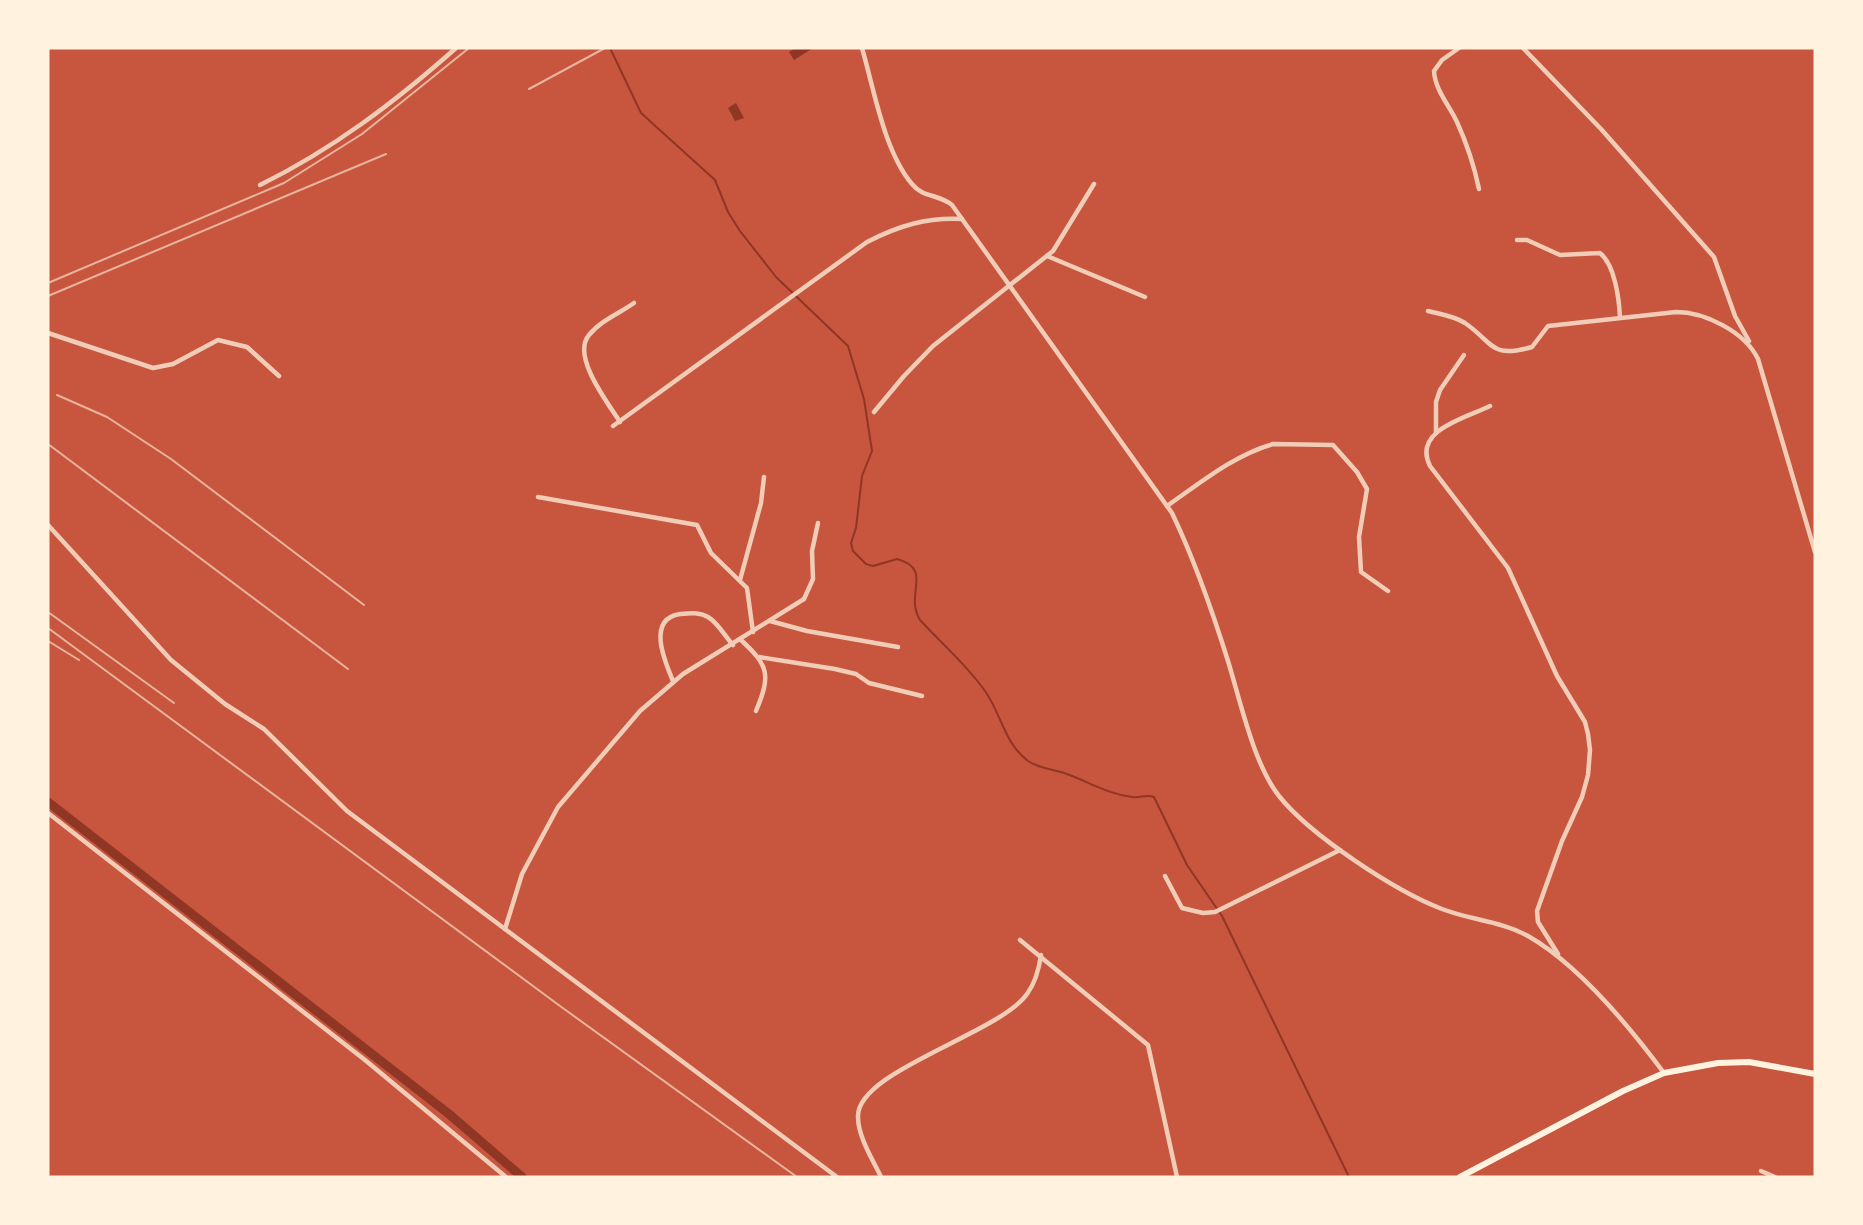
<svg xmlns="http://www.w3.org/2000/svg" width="1863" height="1225" font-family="'Noto Sans',sans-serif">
<rect width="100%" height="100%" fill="#c8553d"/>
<g fill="#8f3625">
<path d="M795 48H813L794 60 789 52Z"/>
<path d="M736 103 744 118 735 121 728 108Z"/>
</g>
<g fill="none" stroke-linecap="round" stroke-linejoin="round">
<path stroke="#8f3625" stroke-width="2" d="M610 48 641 113 715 180 728 212 740 231 776 277 848 346 864 399 872 451 862 476 856 528 851 543 853 551 866 564 873 566 897 559C934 569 904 594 920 620 941 643 967 665 985 691 1001 713 1004 743 1028 761 1040 769 1054 769 1067 774 1089 782 1108 794 1132 797 1140 798 1146 794 1154 797L1187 865 1222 916 1349 1177"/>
<path stroke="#8f3625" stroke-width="9" d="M48 802 449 1114 522 1177"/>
<g stroke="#f1ccb7" stroke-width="4.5">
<path d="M862 48C874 89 884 151 912 184 923 198 939 194 952 205L1172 513C1195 561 1212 610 1228 661 1240 700 1254 765 1279 796 1310 835 1395 891 1442 909 1470 920 1501 921 1528 936 1579 965 1629 1026 1664 1073"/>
<path d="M1459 48 1442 60 1434 71C1435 90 1449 105 1457 122 1467 144 1474 165 1479 189"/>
<path d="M1523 48 1601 129 1714 257 1735 316 1749 341"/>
<path d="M260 185C333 149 395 102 456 48"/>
<path d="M1517 240H1527L1560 255 1600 253C1615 265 1619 299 1620 317"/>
<path d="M1047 256 1145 297"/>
<path d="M1428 311C1440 314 1454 316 1465 323 1494 343 1490 359 1532 347L1548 326 1676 312C1705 312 1745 332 1758 359L1815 552"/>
<path d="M48 333 153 368 173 364 218 340 247 347 279 376"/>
<path d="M1490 406C1466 418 1412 430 1430 466L1508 568 1557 676 1585 722 1588 734 1590 750 1588 775 1582 797 1562 841 1537 911 1538 922 1558 954"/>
<path d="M874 412 904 376 933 346 1053 251 1094 184"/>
<path d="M620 422C608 403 571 356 589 335 600 321 620 313 634 303"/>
<path d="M613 426 867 242C898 226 927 217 962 219"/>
<path d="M1436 433V402L1440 390 1464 355"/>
<path d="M538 497 697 525 711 553 747 588 753 632"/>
<path d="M1167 506C1200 483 1234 455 1273 444L1333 445 1357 472 1367 489 1359 537 1361 572 1388 591"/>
<path d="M48 525 171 660 225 704 264 729 347 811 837 1177"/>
<path d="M740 580 761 503 764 477"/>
<path d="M770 621 807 631 898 647"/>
<path d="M741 640C769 666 771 675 756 711"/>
<path d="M759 657 835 669 856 674 869 683 922 696"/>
<path d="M673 681C665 662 646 619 680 614 690 613 699 612 708 617 718 623 725 636 733 645"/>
<path d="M48 813 365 1060 506 1177"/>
<path d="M1165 876 1182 908 1203 913 1215 912 1340 850"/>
<path d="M505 929 522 874 558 807 640 711 683 674 804 599 813 579 812 551 818 523"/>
<path d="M1020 940 1148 1045 1177 1177"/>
<path d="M1761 1171 1775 1177"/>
<path d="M881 1177C873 1160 858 1137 858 1117 856 1071 999 1034 1027 994 1036 982 1039 969 1041 955"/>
</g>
<path stroke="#fff3e0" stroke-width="6" d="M1460 1177 1623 1091 1664 1073 1718 1063 1749 1062 1815 1074"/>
<g stroke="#e9b49f" stroke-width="2">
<path d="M529 89 605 48"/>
<path d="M48 283 284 183 362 134 469 48"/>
<path d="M48 296 386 154"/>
<path d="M57 395 107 417 171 459 364 605"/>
<path d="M48 444 348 669"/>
<path d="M48 612 174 703"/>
<path d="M48 628 560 1006 797 1177"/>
<path d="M48 641 79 660"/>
</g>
</g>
<rect width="1863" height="1225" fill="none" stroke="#fff3e0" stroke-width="99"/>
</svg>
